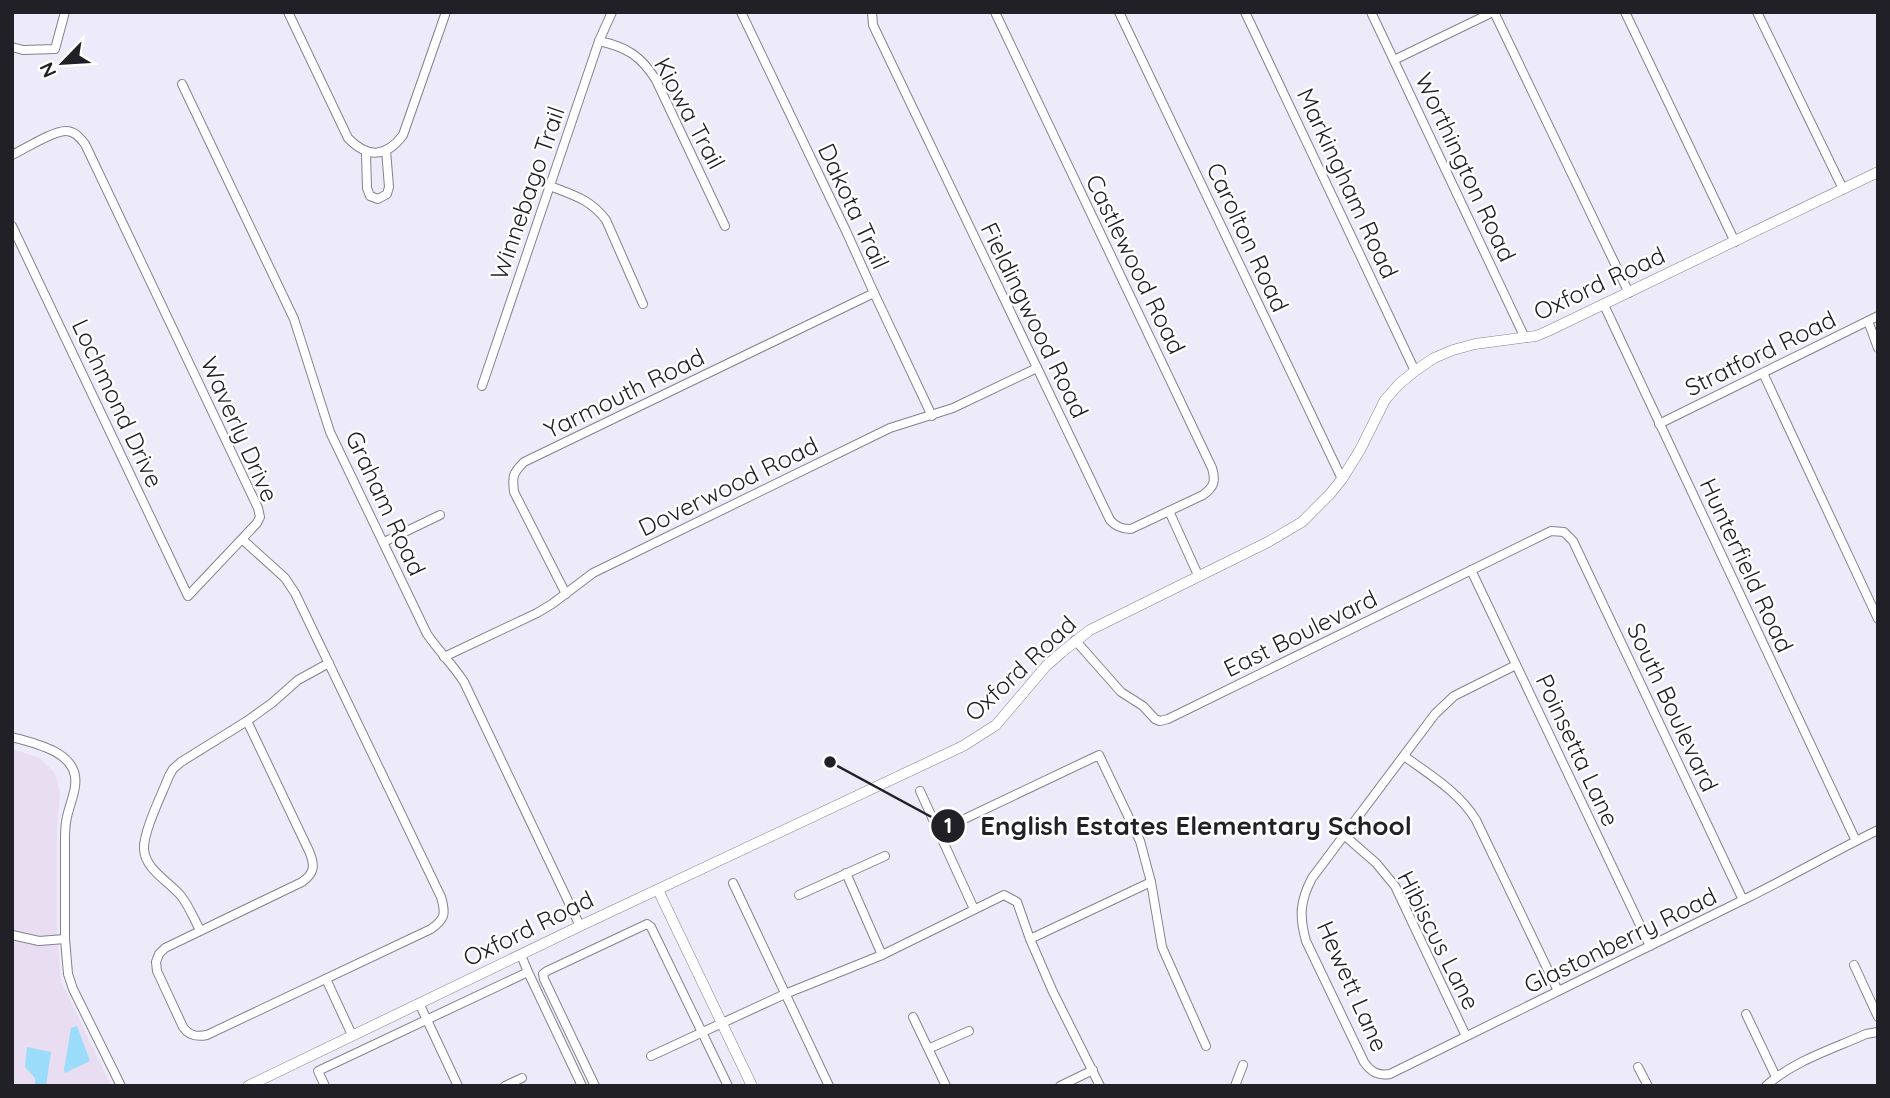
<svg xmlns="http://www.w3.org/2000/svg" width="1890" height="1098" font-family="Quicksand,sans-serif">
<rect width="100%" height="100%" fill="#edeafa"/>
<path fill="#e9ddf1" d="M12 749 40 758 55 773 60 793 57 827V932L61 981 111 1086H12Z"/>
<g fill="#9cdcfb">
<path d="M77 1026 90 1061 65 1073 64 1070 71 1028Z"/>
<path d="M27 1047 51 1052 46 1086H35V1078L25 1067Z"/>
</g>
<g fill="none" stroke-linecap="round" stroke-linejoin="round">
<defs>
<g id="minor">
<path d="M288 12 348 138C367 158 386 158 403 135L446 12"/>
<path d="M741 12 846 231 874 293 932 416"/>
<path d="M872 12 873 25 1110 520C1116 527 1122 529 1131 529L1203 495C1214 487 1216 481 1212 468L995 12"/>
<path d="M1119 12 1342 479"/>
<path d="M1245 12 1415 371"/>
<path d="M1371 12 1525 338"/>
<path d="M1494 12 1629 293"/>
<path d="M1625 12 1735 242"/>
<path d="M1757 12 1843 189"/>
<path d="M599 41C627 47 641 56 656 80L725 226"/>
<path d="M12 47 23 50 55 49 65 12"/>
<path d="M1394 60 1493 12"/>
<path d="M182 84 294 319 330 432 427 634C438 650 453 665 464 682L580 926"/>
<path d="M366 153 367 188 370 196 378 199 387 194 389 187 386 150"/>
<path d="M12 155C25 149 52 131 66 131 75 131 80 138 85 144L258 508 260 517 257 523 188 596 12 226"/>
<path d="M550 186C573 195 590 199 606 220L643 304"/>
<path d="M1604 305 1856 841"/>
<path d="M1868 321 1878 348"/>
<path d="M1763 373 1878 619"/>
<path d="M482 386 599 41 612 12"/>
<path d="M1659 424 1878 316"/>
<path d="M1169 511 1198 575"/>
<path d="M243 540 285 578 295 593 441 897C446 914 445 919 431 929L207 1035C197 1037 189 1036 183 1027L157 971 156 962 159 954 165 948 302 882C315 873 315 865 309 851L247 721"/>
<path d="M384 542 440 515"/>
<path d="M1471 570 1650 946"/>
<path d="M566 594 514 492C512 476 513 473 524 462L874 293"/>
<path d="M1075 640 1121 692 1143 706 1155 719 1160 721 1168 719 1551 531 1564 532 1573 541 1743 900"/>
<path d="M444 657 537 613 552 604 593 573 890 428 953 408 1037 368"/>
<path d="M1516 665 1454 696 1435 714 1312 878C1300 901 1299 916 1306 941L1364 1062C1371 1072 1378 1076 1390 1074 1508 1015 1627 958 1745 899 1790 877 1833 852 1878 830"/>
<path d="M12 737C36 744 80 752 75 786 74 796 69 807 67 817 65 825 65 832 65 839V939L68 974 73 989 121 1086"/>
<path d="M1404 756C1430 775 1459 792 1476 820L1558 991"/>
<path d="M920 791 974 909"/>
<path d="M939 831 1099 755 1140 841 1151 882 1162 947 1206 1046"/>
<path d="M1344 835 1376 863 1395 886 1466 1036"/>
<path d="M846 873 882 955"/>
<path d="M733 883 829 1086"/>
<path d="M799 895 885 856"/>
<path d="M200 930C194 919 189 906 181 896 170 882 145 870 144 849 143 832 162 794 169 776L173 769 181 762 247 721 272 703 298 680 329 663"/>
<path d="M12 935 39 941 65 939"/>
<path d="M1030 939 1151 882"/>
<path d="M521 955 528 972"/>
<path d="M1854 965 1878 1017"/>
<path d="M326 979 352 1035"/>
<path d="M419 1003 458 1086"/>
<path d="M1746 1014 1776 1077"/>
<path d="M913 1017 946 1086"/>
<path d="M930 1048 969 1031"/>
<path d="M651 1056 785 994 882 955 1004 895 1017 902 1030 939 1053 992 1100 1086"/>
<path d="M1638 1067 1648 1086"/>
<path d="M325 1086 318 1071 528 972 582 1086"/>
<path d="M505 1086 522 1078"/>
<path d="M595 1086 544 979 543 974 547 971 647 924 651 927 728 1086"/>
<path d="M1060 1086 1093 1070"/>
<path d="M1235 1086 1243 1065"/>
<path d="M1766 1086C1793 1061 1833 1049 1866 1034L1878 1032"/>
</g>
<g id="tertiary">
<path d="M658 890 752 1086"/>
<path d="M248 1086 580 926 963 746 996 725 1046 666 1062 652 1090 630 1268 542 1302 522 1330 494 1342 479 1360 450 1385 400 1399 384 1415 371 1434 358 1453 350 1475 344 1536 336 1548 331 1878 172"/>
</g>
</defs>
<use href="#minor" stroke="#848291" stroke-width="10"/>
<use href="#tertiary" stroke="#848291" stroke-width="11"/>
<use href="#minor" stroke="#fff" stroke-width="8"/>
<use href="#tertiary" stroke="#fff" stroke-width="10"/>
</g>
<g text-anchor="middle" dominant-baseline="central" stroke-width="5" stroke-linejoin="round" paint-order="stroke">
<g font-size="24" fill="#212026" stroke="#fff">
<text transform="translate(690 113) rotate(62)">Kiowa Trail</text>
<text transform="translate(1466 167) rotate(65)">Worthington Road</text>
<text transform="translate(1348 183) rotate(65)">Markingham Road</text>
<text transform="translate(527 193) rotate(-71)">Winnebago Trail</text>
<text transform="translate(854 206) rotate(65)">Dakota Trail</text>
<text transform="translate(1248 237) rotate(65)">Carolton Road</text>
<text transform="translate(1136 264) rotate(64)">Castlewood Road</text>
<text transform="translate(1599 283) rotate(-25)">Oxford Road</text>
<text transform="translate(1035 320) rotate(64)">Fieldingwood Road</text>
<text transform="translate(1760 353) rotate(-26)">Stratford Road</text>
<text transform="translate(624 393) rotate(-26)">Yarmouth Road</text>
<text transform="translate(118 403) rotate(65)">Lochmond Drive</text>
<text transform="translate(240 429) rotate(66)">Waverly Drive</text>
<text transform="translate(728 486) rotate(-26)">Doverwood Road</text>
<text transform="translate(386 503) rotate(65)">Graham Road</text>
<text transform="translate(1747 565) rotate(65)">Hunterfield Road</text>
<text transform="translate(1300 633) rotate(-26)">East Boulevard</text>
<text transform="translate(1020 668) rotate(-43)">Oxford Road</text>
<text transform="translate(1673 707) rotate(65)">South Boulevard</text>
<text transform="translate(1578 750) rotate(65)">Poinsetta Lane</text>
<text transform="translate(528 928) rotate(-26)">Oxford Road</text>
<text transform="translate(1439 940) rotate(63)">Hibiscus Lane</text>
<text transform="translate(1620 940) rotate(-26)">Glastonberry Road</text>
<text transform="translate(1353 986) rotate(66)">Hewett Lane</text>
</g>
</g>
<path fill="none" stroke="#212026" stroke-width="2.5" d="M830 762L948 826"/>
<g fill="#212026" stroke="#fff" stroke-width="2.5">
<circle cx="830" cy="762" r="7"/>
<circle cx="948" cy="826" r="18"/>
</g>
<g font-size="21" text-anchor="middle" font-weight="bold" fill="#fff">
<text x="948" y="833">1</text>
</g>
<g font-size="26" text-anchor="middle" font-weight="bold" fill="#212026" stroke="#fff" stroke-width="5" stroke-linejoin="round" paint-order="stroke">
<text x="1196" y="835">English Estates Elementary School</text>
</g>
<rect width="1890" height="1098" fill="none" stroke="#212026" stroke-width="28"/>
<g transform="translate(63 63) rotate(245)" stroke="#ffffff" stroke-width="5" paint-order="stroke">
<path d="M0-5L12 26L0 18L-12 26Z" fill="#212026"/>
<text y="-10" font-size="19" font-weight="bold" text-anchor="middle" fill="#212026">N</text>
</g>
</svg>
